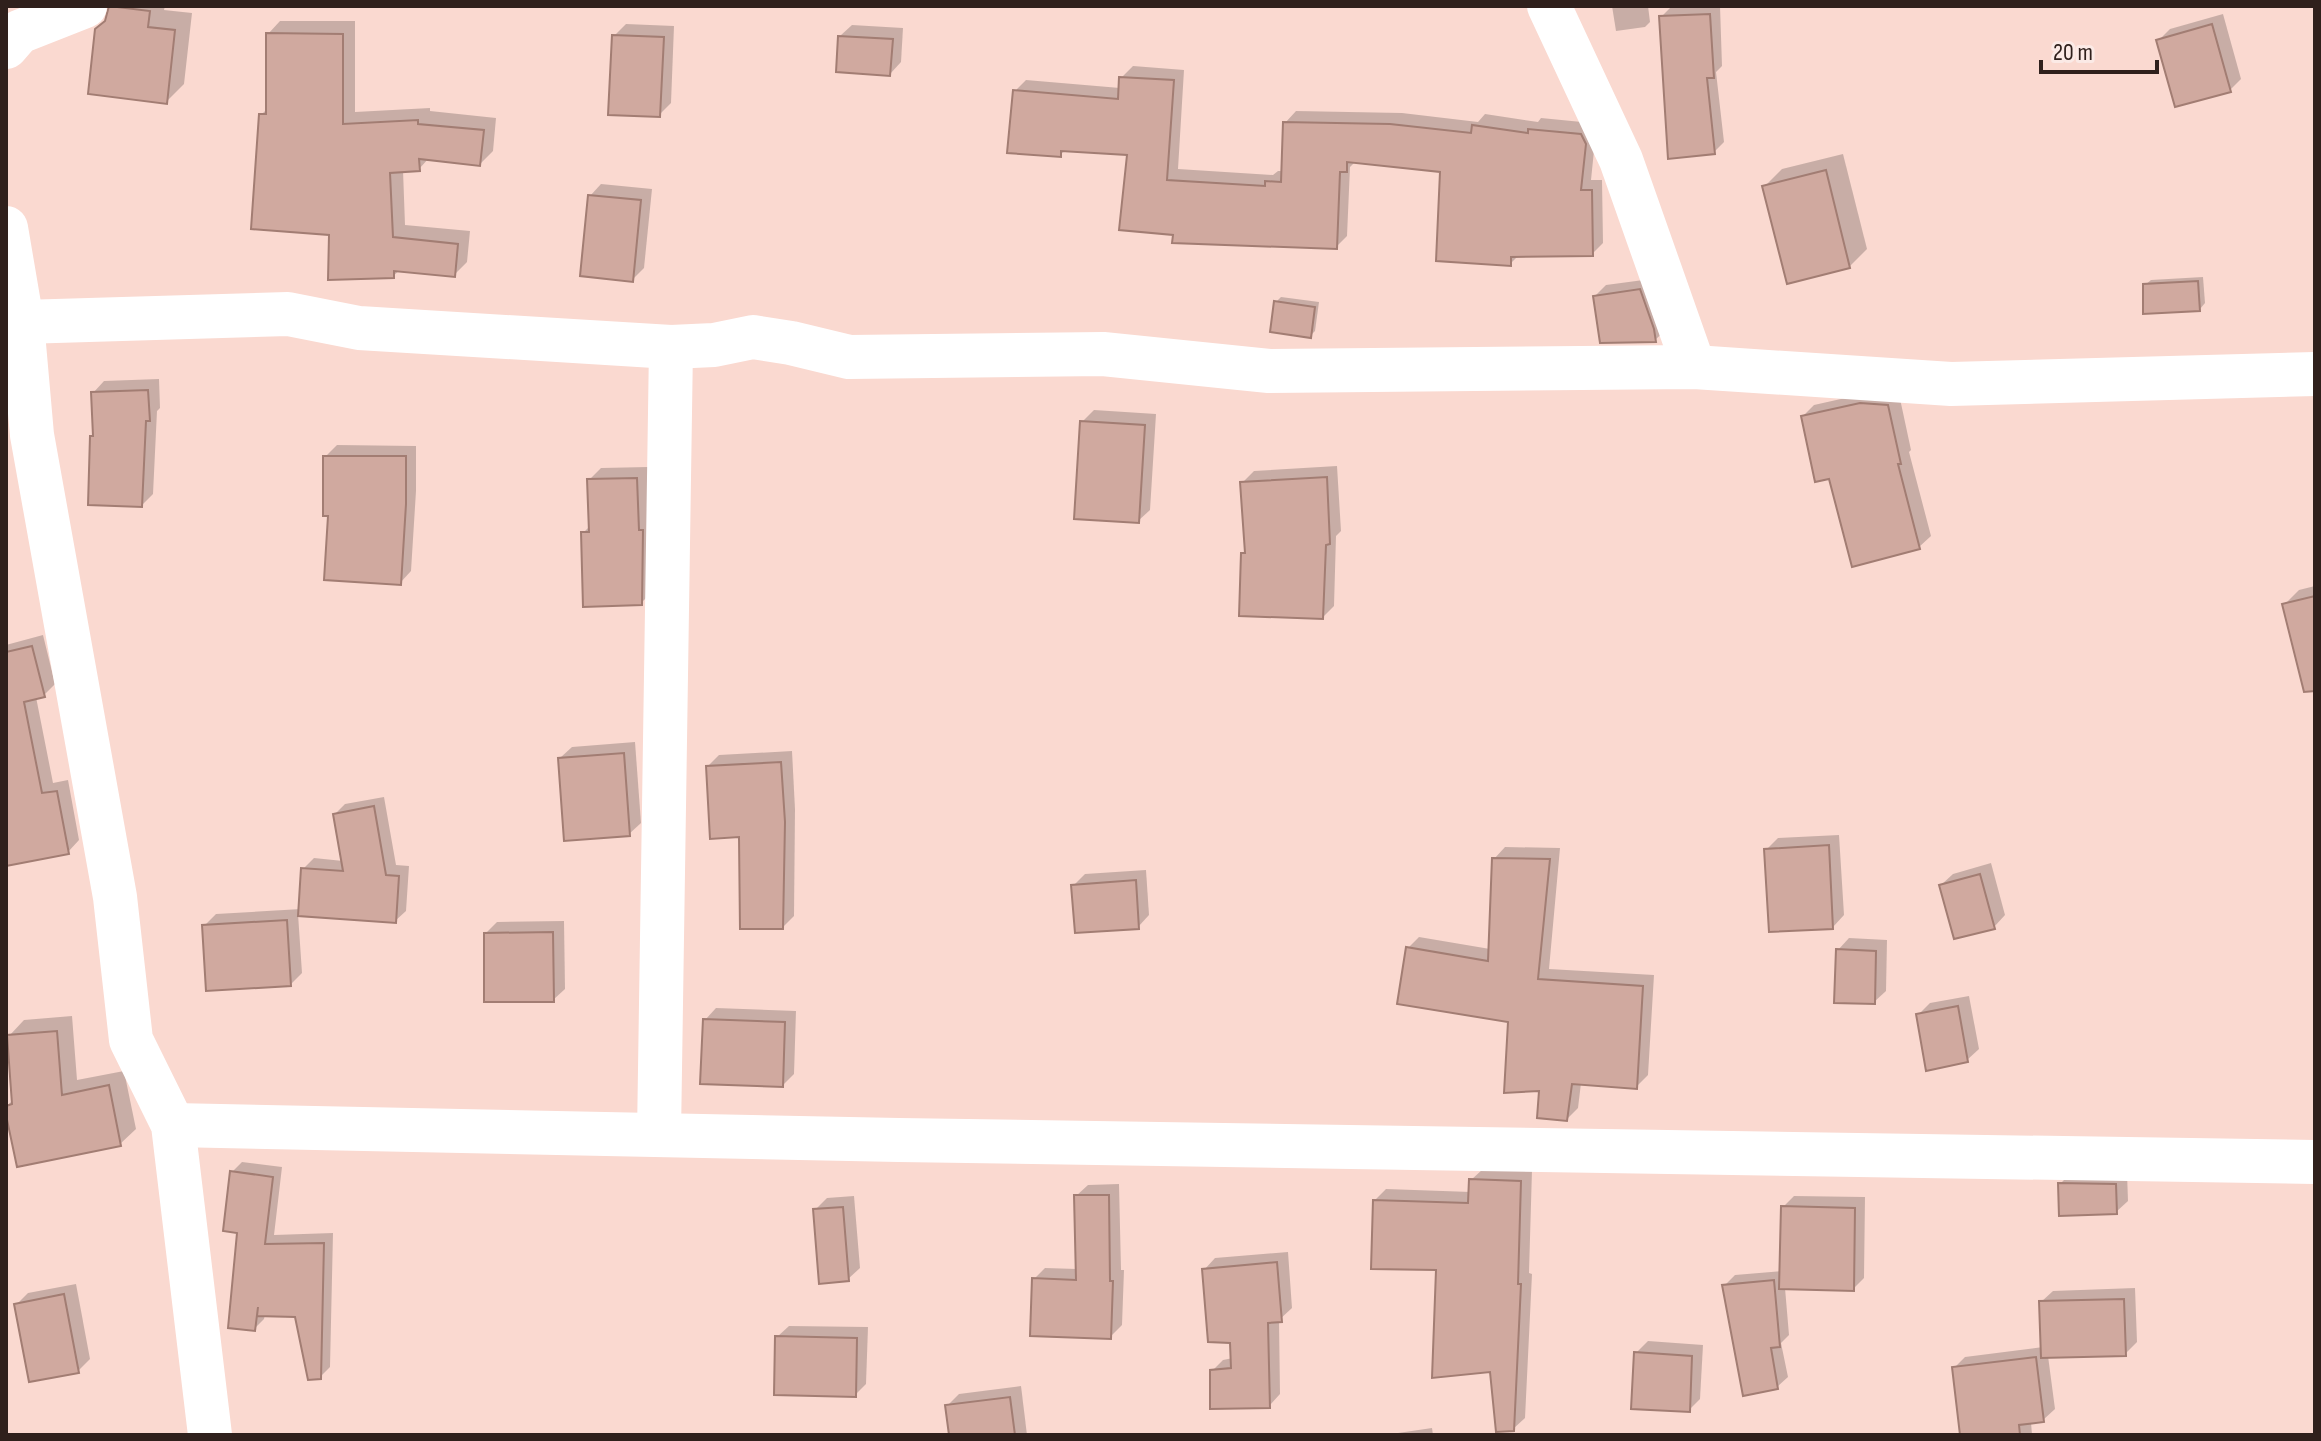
<svg xmlns="http://www.w3.org/2000/svg" width="2321" height="1441" font-family="'Sofia Sans Condensed',sans-serif">
<rect width="100%" height="100%" fill="#fad9d0"/>
<g fill="#0003">
<path d="M112 6H165L164 10 192 13 184 84 166 102 108 19Z"/>
<path d="M1612 6H1648L1650 22 1645 27 1616 31Z"/>
<path d="M1720 6 1722 66 1716 72 1724 142 1714 152 1661 17 1671 7Z"/>
<path d="M2223 14 2241 79 2230 90 2158 41 2170 29Z"/>
<path d="M280 21H355V112L430 108V111L496 118 493 151 480 164 429 158 419 169 403 170 405 225 470 231 467 262 454 275 400 270 393 276 331 233 261 115 268 108V34Z"/>
<path d="M626 24 674 26 671 103 659 115 614 36Z"/>
<path d="M852 25 903 28 901 62 890 74 840 36Z"/>
<path d="M1133 66 1184 70 1178 169 1273 175 1278 171H1284L1285 123 1296 111 1402 113 1478 122 1485 114 1538 122 1541 118 1592 123 1596 131 1591 180H1602L1603 243 1592 254 1519 255 1510 264 1443 171 1356 161 1350 167 1347 236 1336 247 1175 234 1129 153 1066 149 1060 155 1015 91 1026 80 1120 88 1121 78Z"/>
<path d="M1843 154 1867 249 1849 267 1764 187 1782 169Z"/>
<path d="M601 184 652 189 644 268 632 280 590 196Z"/>
<path d="M2203 277 2205 303 2200 309 2145 285 2151 280Z"/>
<path d="M1651 279 1667 329 1655 340 1595 296 1606 285Z"/>
<path d="M1281 297 1319 302 1315 331 1310 336 1276 302Z"/>
<path d="M159 379 160 408 157 411 153 494 142 505 92 437 95 434 93 393 104 381Z"/>
<path d="M1872 392 1899 394 1911 450 1909 452 1931 536 1919 547 1831 476 1803 416 1814 405Z"/>
<path d="M1094 410 1156 414 1150 510 1138 521 1082 422Z"/>
<path d="M337 445 416 446V491L411 571 400 583 331 514 325 457Z"/>
<path d="M1337 466 1341 531 1336 536 1334 606 1323 617 1243 554 1247 550 1242 483 1254 471Z"/>
<path d="M648 467 653 591 641 603 583 533 591 525 589 480 601 468Z"/>
<path d="M2315 586V690L2284 605 2299 590Z"/>
<path d="M43 635 55 684 44 695 36 697 53 783 68 780 79 840 68 852 6 864V645Z"/>
<path d="M635 742 641 823 629 834 560 758 572 747Z"/>
<path d="M792 751 795 809 794 916 783 927 708 766 719 755Z"/>
<path d="M384 797 396 865 409 866 406 911 395 921 298 914 302 973 291 984 204 926 216 914 301 909 303 869 314 858 343 861 335 814 345 804Z"/>
<path d="M1839 835 1844 915 1833 927 1766 850 1778 838Z"/>
<path d="M1505 847 1560 848 1549 969 1654 975 1648 1075 1636 1087 1581 1083 1578 1108 1567 1119 1541 1089 1510 1020 1408 948 1419 937 1490 949 1494 859Z"/>
<path d="M1991 863 2005 915 1994 927 1941 885 1953 874Z"/>
<path d="M1146 870 1149 915 1138 927 1073 886 1085 874Z"/>
<path d="M564 921 565 989 553 1000 486 933 497 922Z"/>
<path d="M1849 938 1887 940 1886 991 1874 1002 1838 950Z"/>
<path d="M1969 996 1979 1049 1967 1060 1918 1015 1930 1003Z"/>
<path d="M716 1008 796 1011 794 1074 783 1085 705 1020Z"/>
<path d="M72 1016 77 1080 124 1071 136 1129 120 1144 6 1107 14 1099 9 1036 24 1020Z"/>
<path d="M242 1162 282 1167 274 1235 333 1233 330 1367 320 1377 297 1315 265 1314 264 1319 254 1329 232 1172Z"/>
<path d="M1483 1169 1532 1170 1529 1273 1532 1274 1525 1418 1513 1429 1492 1370 1438 1269 1375 1200 1386 1189 1471 1192V1180Z"/>
<path d="M2072 1172 2127 1173 2128 1201 2116 1212 2060 1184Z"/>
<path d="M1119 1184 1121 1270H1124L1122 1325 1110 1337 1034 1279 1045 1268 1077 1269 1076 1196 1088 1185Z"/>
<path d="M854 1196 860 1268 848 1279 815 1210 827 1198Z"/>
<path d="M1794 1196 1865 1197 1864 1278 1853 1289 1785 1288 1789 1335 1781 1343 1788 1377 1777 1387 1724 1286 1735 1275 1782 1271 1783 1207Z"/>
<path d="M1288 1252 1292 1308 1279 1320 1280 1394 1269 1406 1212 1371 1223 1360 1233 1358 1232 1341 1204 1270 1215 1258Z"/>
<path d="M76 1284 90 1359 78 1371 17 1304 28 1293Z"/>
<path d="M2135 1288 2137 1342 2125 1354 2048 1356 2055 1409 2043 1420 2031 1422 2032 1435H1959L1962 1432 1954 1368 1965 1357 2043 1347 2041 1302 2053 1291Z"/>
<path d="M789 1326 868 1327 866 1384 855 1395 777 1337Z"/>
<path d="M1648 1341 1703 1345 1700 1399 1689 1410 1636 1353Z"/>
<path d="M1021 1386 1027 1435H951L947 1406 959 1394Z"/>
<path d="M1432 1428 1433 1435H1396L1398 1433Z"/>
</g>
<g fill="#d0a99f" stroke="#a27d73" stroke-width="2">
<path d="M109 6 150 11 148 27 175 30 167 104 88 94 95 29 105 21Z"/>
<path d="M1710 14 1714 78H1707L1715 154 1668 159 1659 16Z"/>
<path d="M2212 24 2231 92 2175 107 2156 40Z"/>
<path d="M266 33 343 34V124L418 120V124L484 130 480 166 419 159 420 171 390 173 393 237 458 244 455 277 394 271V278L328 280 329 235 251 229 259 114H266Z"/>
<path d="M612 35 664 37 660 117 608 115Z"/>
<path d="M838 36 893 39 890 76 836 72Z"/>
<path d="M1119 77 1174 80 1167 180 1265 186V181L1281 182 1283 122 1390 124 1471 133 1472 125 1528 133V129L1581 134 1586 144 1581 190H1592L1593 256 1511 257V266L1436 261 1440 172 1347 162V172H1340L1337 249 1172 243 1173 235 1119 230 1127 155 1061 151V157L1007 153 1013 90 1118 99Z"/>
<path d="M1826 170 1850 268 1787 284 1762 186Z"/>
<path d="M588 195 641 200 633 282 580 276Z"/>
<path d="M2198 281 2200 311 2143 314V284Z"/>
<path d="M1640 289 1654 329 1656 342 1600 343 1593 296Z"/>
<path d="M1274 301 1315 307 1311 338 1270 332Z"/>
<path d="M148 390 150 421H146L142 507 88 505 90 436H93L91 392Z"/>
<path d="M1860 403 1888 405 1901 464H1898L1920 549 1852 567 1829 479 1815 482 1801 416Z"/>
<path d="M1080 421 1145 425 1139 523 1074 519Z"/>
<path d="M323 456H406V504L401 585 324 580 328 516H323Z"/>
<path d="M1327 477 1330 544 1326 545 1323 619 1239 616 1241 553H1245L1240 482Z"/>
<path d="M637 478 639 530H643L642 605 583 607 581 532H589L587 479Z"/>
<path d="M2315 596V691L2304 692 2282 604Z"/>
<path d="M32 646 45 697 24 702 42 793 57 791 69 854 6 866V652Z"/>
<path d="M624 753 630 836 564 841 558 758Z"/>
<path d="M781 762 785 822 783 929H740L739 837 710 839 706 766Z"/>
<path d="M374 806 386 875 399 876 396 923 298 916 301 868 343 871 333 814Z"/>
<path d="M1829 845 1833 929 1769 932 1764 849Z"/>
<path d="M1492 858 1550 859 1538 979 1643 986 1637 1089 1572 1084 1567 1121 1537 1118 1539 1091 1504 1093 1508 1022 1397 1004 1406 947 1488 961Z"/>
<path d="M1980 874 1995 929 1954 939 1939 885Z"/>
<path d="M1136 880 1139 929 1075 933 1071 885Z"/>
<path d="M287 920 291 986 206 991 202 925Z"/>
<path d="M553 932 554 1002H484V933Z"/>
<path d="M1836 949 1876 951 1875 1004 1834 1003Z"/>
<path d="M1958 1006 1968 1062 1926 1071 1916 1014Z"/>
<path d="M703 1019 785 1022 783 1087 700 1084Z"/>
<path d="M57 1031 62 1095 109 1085 121 1146 17 1167 6 1115V1106L12 1104 7 1035Z"/>
<path d="M230 1171 273 1177 265 1244 324 1243 321 1379 308 1380 295 1317 257 1316 258 1307 255 1331 228 1328 237 1233 223 1231Z"/>
<path d="M1469 1179 1521 1181 1518 1284H1521L1514 1431 1496 1432 1490 1372 1432 1378 1436 1270 1371 1269 1373 1200 1468 1203Z"/>
<path d="M2058 1183 2116 1184 2117 1214 2059 1216Z"/>
<path d="M1074 1195H1109L1110 1281H1113L1111 1339 1030 1336 1032 1278 1076 1280Z"/>
<path d="M1781 1206 1855 1208 1854 1291 1779 1289Z"/>
<path d="M843 1207 849 1281 819 1284 813 1209Z"/>
<path d="M1277 1262 1282 1322 1268 1323 1270 1408 1210 1409V1370L1231 1368 1230 1343 1208 1342 1202 1269Z"/>
<path d="M1774 1280 1780 1347 1771 1348 1778 1389 1743 1396 1722 1285Z"/>
<path d="M64 1294 79 1373 29 1382 14 1304Z"/>
<path d="M2124 1299 2126 1356 2041 1358 2039 1301Z"/>
<path d="M775 1336 857 1338 856 1397 774 1395Z"/>
<path d="M1634 1352 1692 1356 1690 1412 1631 1409Z"/>
<path d="M2036 1357 2044 1422 2019 1425 2020 1435H1960L1952 1367Z"/>
<path d="M1010 1397 1015 1435H949L945 1405Z"/>
</g>
<g fill="none" stroke-linecap="round" stroke-linejoin="round">
<g stroke="#fff" stroke-width="44">
<path d="M1549 6 1621 160 1694 367"/>
<path d="M6 47 19 32 85 6"/>
<path d="M6 228 22 322 32 435 115 897 131 1040 173 1125 210 1435"/>
<path d="M22 322 288 314 359 328 671 347 714 345 753 337 791 343 849 357 1103 354 1269 371 1694 367 1951 384 2315 374"/>
<path d="M173 1125 899 1140 2315 1162"/>
<path d="M659 1135 671 347"/>
</g>
</g>
<rect width="2321" height="1441" fill="none" stroke="#2f201c" stroke-width="16"/>
<path d="M2041 60v12h116v-12" fill="none" stroke="#2f201c" stroke-width="4"/>
<text x="2053" y="60" font-size="24" fill="#2f201c" stroke="#fbeae6" stroke-width="6" paint-order="stroke">20 m</text>
</svg>
